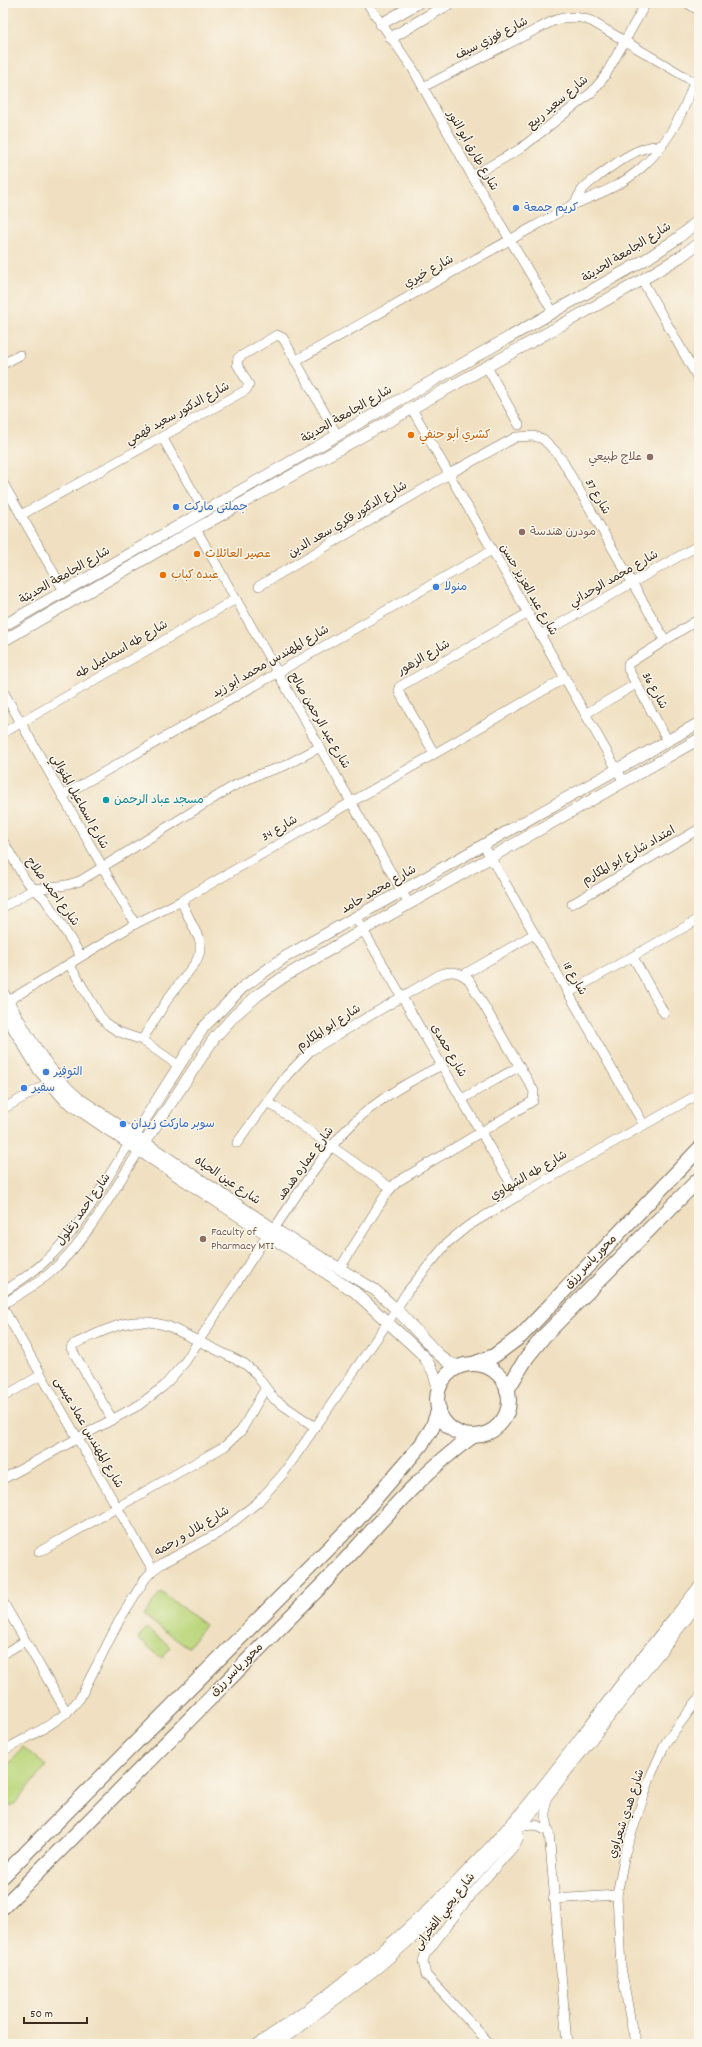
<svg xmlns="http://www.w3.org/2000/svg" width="702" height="2047" font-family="Dekko,'Playpen Sans Arabic',sans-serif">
<rect width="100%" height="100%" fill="#fbf7ec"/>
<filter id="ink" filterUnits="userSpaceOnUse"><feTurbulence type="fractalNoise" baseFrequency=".025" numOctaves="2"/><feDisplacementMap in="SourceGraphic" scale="8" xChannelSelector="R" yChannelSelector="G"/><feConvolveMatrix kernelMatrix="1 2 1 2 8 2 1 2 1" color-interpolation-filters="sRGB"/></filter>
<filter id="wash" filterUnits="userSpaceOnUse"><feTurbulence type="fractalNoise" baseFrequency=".012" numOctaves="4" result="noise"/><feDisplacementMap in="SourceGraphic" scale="16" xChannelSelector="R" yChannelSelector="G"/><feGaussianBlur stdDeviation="0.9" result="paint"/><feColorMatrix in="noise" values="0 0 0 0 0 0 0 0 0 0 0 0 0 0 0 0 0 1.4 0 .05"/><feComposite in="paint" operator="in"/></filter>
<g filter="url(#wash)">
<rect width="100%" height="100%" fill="#f0e0c1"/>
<g fill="#bbd77d" stroke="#7b804e">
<path d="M161 1592 205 1625 188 1648 143 1615Z"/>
<path d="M146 1628 171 1647 162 1658 138 1639Z"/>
<path d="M23 1747 46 1766 12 1807 3 1799V1771Z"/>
</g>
</g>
<g filter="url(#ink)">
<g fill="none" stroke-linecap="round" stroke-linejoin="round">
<defs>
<g id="minor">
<path d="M367 3 413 69 472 176 553 312"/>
<path d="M423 87 553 21C566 16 578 16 591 21L699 85"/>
<path d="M472 176 520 149 592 92 605 76 646 3"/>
<path d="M574 204 582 190 588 184C606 170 639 143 662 146"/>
<path d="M642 280 699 380"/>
<path d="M295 361C375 316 455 270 535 226 548 219 561 210 575 204 599 194 621 186 641 168 667 145 683 115 694 82"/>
<path d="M3 364 20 355"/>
<path d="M487 367 519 425"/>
<path d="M412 409 624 782"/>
<path d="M162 437 204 511"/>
<path d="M3 483 64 591"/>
<path d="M21 515 246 390 249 385 237 364 238 358 277 335 283 338 337 435"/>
<path d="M196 529 409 904"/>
<path d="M259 586 449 474 516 437 534 436 543 439 556 452 562 460 665 640"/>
<path d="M540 635 699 545"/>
<path d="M3 691 135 924"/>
<path d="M585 714 636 684"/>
<path d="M3 733 236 599"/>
<path d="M668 741 628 669V664L699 619"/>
<path d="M434 753 399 692V687L528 613"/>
<path d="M62 796 492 550"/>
<path d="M3 841 26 881 45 899 81 956"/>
<path d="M484 846 644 1125"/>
<path d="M572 904 699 829"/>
<path d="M3 907 34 889 67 885 80 881 232 787 257 775 284 766 320 747"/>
<path d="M356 918 518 1196"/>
<path d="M633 957 664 1013"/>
<path d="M69 964 100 1016 108 1025 119 1032 142 1040 179 1066"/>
<path d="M463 975 534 934"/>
<path d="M568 993 699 919"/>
<path d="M8 1001 135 924 181 901 565 678"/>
<path d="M142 1040 169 997 196 962 200 952V941L181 901"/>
<path d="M462 1099 520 1066"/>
<path d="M268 1102 391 1188"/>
<path d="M3 1109 55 1079"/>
<path d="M237 1143 287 1075 310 1051 439 975C451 970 459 971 469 980L534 1091 533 1101 397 1182 386 1194 340 1268"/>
<path d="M274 1229C293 1201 311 1172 332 1146 361 1109 401 1085 442 1065"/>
<path d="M3 1292C17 1283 31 1274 43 1263 79 1231 103 1184 129 1144"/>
<path d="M3 1304C20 1294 36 1285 51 1272 88 1239 112 1192 139 1151"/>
<path d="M3 1308 153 1570"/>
<path d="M3 1397 41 1375"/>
<path d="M112 1419 71 1348 74 1344C109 1329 131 1313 170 1327L245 1364 255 1373 274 1399 315 1427"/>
<path d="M3 1479 139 1405 164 1386 185 1362 268 1234"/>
<path d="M39 1552 225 1446 241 1431 265 1389"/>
<path d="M3 1602 67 1713"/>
<path d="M3 1654 25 1641"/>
<path d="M3 1751C30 1735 61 1723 80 1698L120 1619 145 1579 153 1570 163 1563 222 1531 258 1502 283 1474 388 1322 407 1292 447 1243 468 1226 518 1196 699 1094"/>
<path d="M546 1797V1818L549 1832 567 2044"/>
<path d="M520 1826 536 1825 549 1832"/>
<path d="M553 1899 617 1895"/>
<path d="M490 2044 426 1975 423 1962 425 1955 469 1897 516 1844 519 1838 517 1830"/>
<path d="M638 2044 632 2029 621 1967 617 1895 625 1853 651 1775 666 1742 699 1698"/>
</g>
<g id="tertiary">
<path d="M689 3 699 9"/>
<path d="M381 24 418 3"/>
<path d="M391 38 450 3"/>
<path d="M3 626 648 258 678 238 699 220"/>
<path d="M3 641 196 529 642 280 680 257 699 243"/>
<path d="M3 993C25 1030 45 1070 78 1098L274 1229 375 1290 396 1309 438 1354 448 1362 461 1367"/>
<path d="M3 1011 39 1070 65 1100 129 1144 355 1292 423 1355 433 1371 439 1390"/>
<path d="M129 1144 203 1028 243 987 285 957 699 723"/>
<path d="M139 1151 215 1037 235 1015 258 995 282 978 363 930 699 739"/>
<path d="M461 1890 469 1897"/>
<path d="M258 2044C355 1981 444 1902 520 1814 553 1776 582 1735 613 1695 641 1658 670 1623 699 1587"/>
<path d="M276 2044 378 1967 424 1927 461 1890 546 1797 699 1602"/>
</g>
<g id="primary">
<path d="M473 1364 494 1356 521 1336 699 1149"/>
<circle cx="473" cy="1400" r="36"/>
<path d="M507 1390 527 1357 544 1336 699 1179"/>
<path d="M3 1876 357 1520 421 1445 432 1428 439 1409"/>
<path d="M3 1907C110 1801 215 1693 321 1586 370 1535 415 1477 473 1436"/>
</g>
</defs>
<use href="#minor" stroke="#7a6a57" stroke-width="10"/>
<use href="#tertiary" stroke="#7a6a57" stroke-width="12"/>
<use href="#primary" stroke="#7a6a57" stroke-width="16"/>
<use href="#minor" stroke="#fff" stroke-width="9"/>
<use href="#tertiary" stroke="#fff" stroke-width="11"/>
<use href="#primary" stroke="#fff" stroke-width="14"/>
</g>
</g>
<g fill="#3f7fe0" stroke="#fbf7ec" stroke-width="1.5">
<circle cx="516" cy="208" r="4"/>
<circle cx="176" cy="507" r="4"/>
<circle cx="436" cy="587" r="4"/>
<circle cx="46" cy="1072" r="4"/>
<circle cx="24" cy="1088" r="4"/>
<circle cx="123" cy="1124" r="4"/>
</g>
<g fill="#e8710a" stroke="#fbf7ec" stroke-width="1.5">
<circle cx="411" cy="435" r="4"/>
<circle cx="197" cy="554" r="4"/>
<circle cx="163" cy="575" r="4"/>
</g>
<g fill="#8d6e63" stroke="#fbf7ec" stroke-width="1.5">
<circle cx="650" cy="457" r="4"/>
<circle cx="522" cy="532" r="4"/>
<circle cx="203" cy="1239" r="4"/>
</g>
<circle fill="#0f9aa8" stroke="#fbf7ec" stroke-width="1.5" cx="106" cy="800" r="4"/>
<g text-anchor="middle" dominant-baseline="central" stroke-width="3" stroke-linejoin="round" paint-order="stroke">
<g font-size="12" fill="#3b2a1e" stroke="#fbf7ec">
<text transform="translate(492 39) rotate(-27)">شارع فوزي سيف</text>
<text transform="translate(558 103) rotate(-40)">شارع سعيد ربيع</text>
<text transform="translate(472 151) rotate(60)">شارع طارق أبو النور</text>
<text transform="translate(627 253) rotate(-32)">شارع الجامعة الحديثة</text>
<text transform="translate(429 272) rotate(-29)">شارع خيري</text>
<text transform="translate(178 414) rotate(-29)">شارع الدكتور سعيد فهمي</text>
<text transform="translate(347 415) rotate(-30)">شارع الجامعة الحديثة</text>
<text transform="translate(597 497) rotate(60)">شارع 37</text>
<text transform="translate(348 520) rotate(-31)">شارع الدكتور فكري سعد الدين</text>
<text transform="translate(65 576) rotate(-30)">شارع الجامعة الحديثة</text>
<text transform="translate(614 579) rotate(-30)">شارع محمد الوحداني</text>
<text transform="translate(528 590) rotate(60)">شارع عبد العزيز حسن</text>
<text transform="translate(122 650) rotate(-30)">شارع طه اسماعيل طه</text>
<text transform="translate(424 658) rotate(-30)">شارع الزهور</text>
<text transform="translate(271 662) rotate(-30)">شارع المهندس محمد أبو زيد</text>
<text transform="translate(654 691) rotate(61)">شارع 36</text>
<text transform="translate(319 721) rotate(60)">شارع عبد الرحمن صالح</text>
<text transform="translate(79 802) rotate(61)">شارع اسماعيل المنوالي</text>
<text transform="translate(280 829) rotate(-30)">شارع 34</text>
<text transform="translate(629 856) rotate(-30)">امتداد شارع ابو المكارم</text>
<text transform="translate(379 890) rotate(-30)">شارع محمد حامد</text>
<text transform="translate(52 892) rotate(54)">شارع احمد صلاح</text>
<text transform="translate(574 979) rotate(60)">شارع 18</text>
<text transform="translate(329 1028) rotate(-33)">شارع ابو المكارم</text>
<text transform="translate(448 1051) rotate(60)">شارع حمدى</text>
<text transform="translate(306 1164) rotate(-54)">شارع عماره هدهد</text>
<text transform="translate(529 1176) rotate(-30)">شارع طه الشهاوي</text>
<text transform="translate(227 1181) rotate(34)">شارع عين الحياه</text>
<text transform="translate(84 1210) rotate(-55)">شارع احمد زغلول</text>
<text transform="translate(591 1262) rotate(-46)">محور ياسر رزق</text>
<text transform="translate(88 1433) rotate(60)">شارع المهندس عماد عيسى</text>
<text transform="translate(192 1532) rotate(-31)">شارع بلال و رحمه</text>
<text transform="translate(237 1670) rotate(-45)">محور ياسر رزق</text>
<text transform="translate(627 1814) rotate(-72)">شارع هدي شعراوي</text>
<text transform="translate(445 1912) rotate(-53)">شارع يحيي الفخرانى</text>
</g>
<g font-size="12" fill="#366cbe" stroke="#fbf7ec" text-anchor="start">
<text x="524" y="208">كريم جمعة</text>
<text x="184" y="507">جملتى ماركت</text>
<text x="444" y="587">منولا</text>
<text x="54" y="1072">التوفير</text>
<text x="32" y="1088">سفير</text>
<text x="131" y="1124">سوبر ماركت زيدان</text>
</g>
<g font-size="12" fill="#c56008" stroke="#fbf7ec" text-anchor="start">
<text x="419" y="435">كشري أبو حنفي</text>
<text x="205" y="554">عصير العائلات</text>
<text x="171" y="575">عبده كباب</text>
</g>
<g font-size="12" fill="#785e54" stroke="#fbf7ec" text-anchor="start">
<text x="642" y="457" text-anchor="end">علاج طبيعي</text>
<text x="530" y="532">مودرن هندسة</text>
<text x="211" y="1232">Faculty of<tspan x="211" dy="14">Pharmacy MTI</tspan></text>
</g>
<g font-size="12" fill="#0d838f" stroke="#fbf7ec" text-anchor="start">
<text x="114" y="800">مسجد عباد الرحمن</text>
</g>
</g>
<rect width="702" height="2047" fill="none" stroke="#fbf7ec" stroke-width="16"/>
<path d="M24 2017v6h63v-6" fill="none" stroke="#3b2a1e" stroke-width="2"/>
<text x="30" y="2017" font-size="12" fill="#3b2a1e" stroke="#fbf7ec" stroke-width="3" paint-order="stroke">50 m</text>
</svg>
